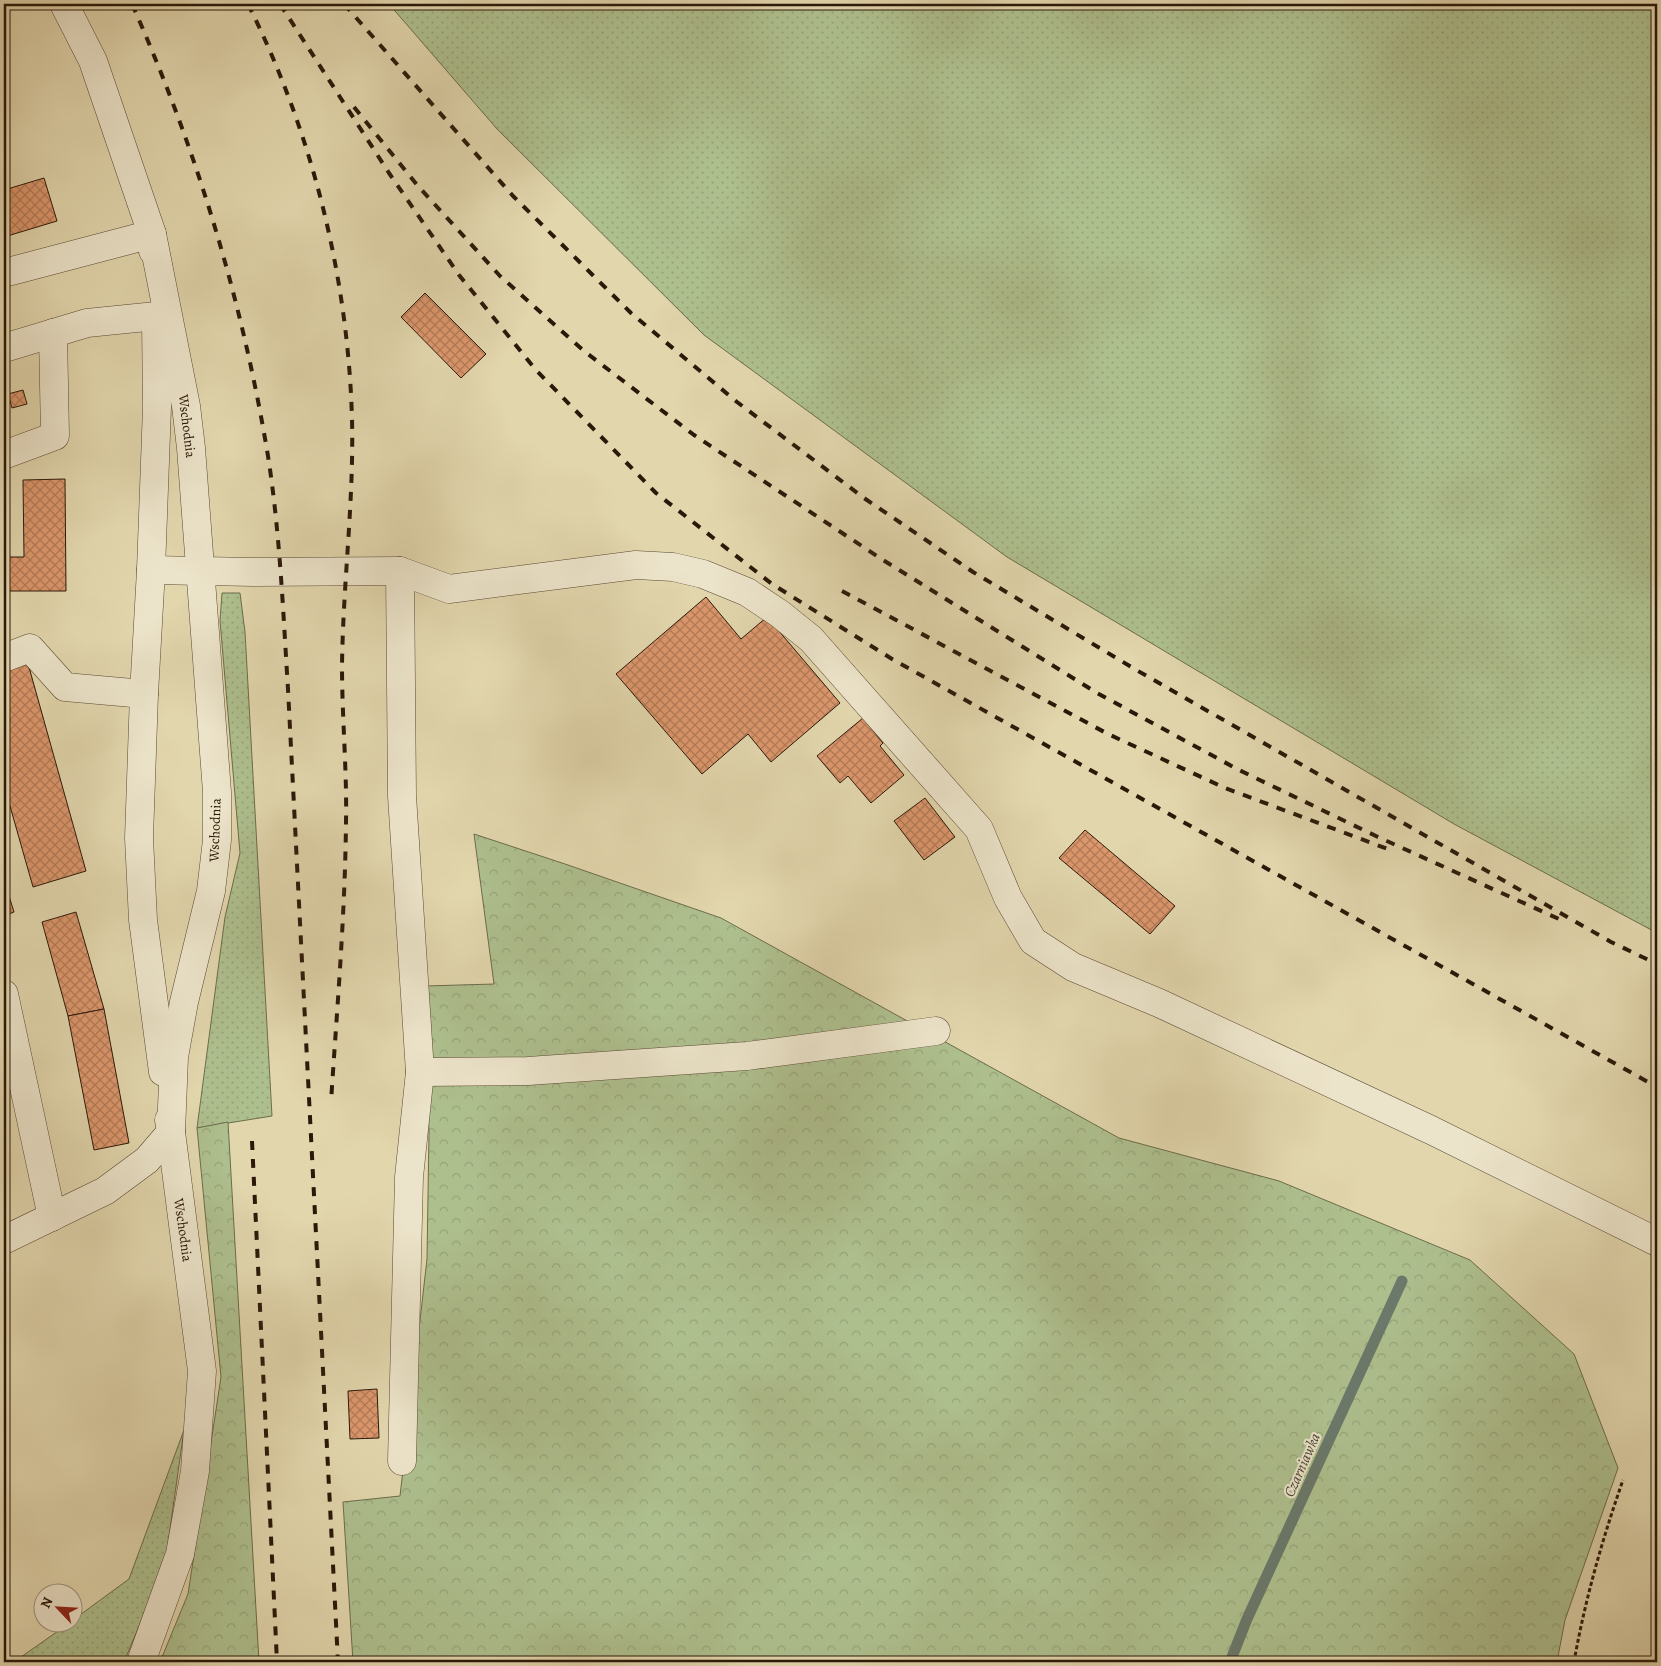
<svg xmlns="http://www.w3.org/2000/svg" width="1661" height="1666" font-family="Alegreya,serif">
<defs>
<pattern id="grass-dots" width="8" height="8" patternUnits="userSpaceOnUse" patternTransform="scale(1.25)"><rect width="8" height="8" fill="#aebf8e"/><path d="M2 2h.1M6 6h.1" fill="none" stroke="#96a379" stroke-width="1.8" stroke-linecap="round"/></pattern>
<pattern id="forest-crowns" width="20" height="18" patternUnits="userSpaceOnUse" patternTransform="scale(1.25)"><rect width="20" height="18" fill="#aebf8e"/><path d="M2 6a3 3 0 1 1 6 0M12 15a3 3 0 1 1 6 0" fill="none" stroke="#96a379"/></pattern>
<pattern id="building-cross-hatch" width="8" height="8" patternUnits="userSpaceOnUse" patternTransform="scale(1.25)"><rect width="8" height="8" fill="#dc976c"/><path d="M0 0l8 8M0 8l8-8" fill="none" stroke="#b37a57"/></pattern>
</defs>
<rect width="100%" height="100%" fill="#e2d6ad"/>
<filter id="stains"><feTurbulence type="fractalNoise" baseFrequency=".004" numOctaves="4"/><feColorMatrix values="0 0 0 0 .2 0 0 0 0 .09 0 0 0 0 .02 0 0 0 .5 -.17"/></filter>
<radialGradient id="worn" r=".72"><stop offset=".6" stop-color="#630" stop-opacity="0"/><stop offset="1" stop-color="#630" stop-opacity=".3"/></radialGradient>
<g fill="url(#grass-dots)" stroke="#6c6c4c">
<path d="M389 4H1657V933L1454 824 1007 557 704 335 497 129Z"/>
<path d="M222 593H240L245 632 272 1116 197 1128 225 917 240 853 220 621Z"/>
<path d="M184 1430 165 1564 124 1662H14L68 1624H72L73 1620 129 1579Z"/>
</g>
<g fill="url(#forest-crowns)" stroke="#6c6c4c">
<path d="M474 834 565 864 721 918 1119 1138 1279 1181 1470 1260 1574 1354 1618 1468 1565 1620 1557 1662H353L343 1502 400 1496 427 1259 429 1133 425 986 494 984Z"/>
<path d="M228 1122 259 1662H160L188 1594 221 1377 197 1128Z"/>
</g>
<g fill="none" stroke-linecap="round" stroke-linejoin="round">
<path stroke="#6b796b" stroke-width="11" d="M1230 1662 1247 1619 1402 1281"/>
</g>
<g fill="url(#building-cross-hatch)" stroke="#2b1809">
<path d="M44 178 57 221 4 237V190Z"/>
<path d="M425 293 486 354 461 378 401 317Z"/>
<path d="M23 390 27 404 12 408 8 394Z"/>
<path d="M65 479 66 591H4V557H24L23 480Z"/>
<path d="M706 597 741 639 767 617 840 703 771 762 748 734 702 774 616 674Z"/>
<path d="M27 660 86 871 33 887 4 785V667Z"/>
<path d="M863 718 883 743 880 746 904 775 871 803 848 776 840 783 817 756Z"/>
<path d="M925 798 955 837 924 860 894 821Z"/>
<path d="M1085 830 1175 906 1150 934 1059 858Z"/>
<path d="M4 880 14 912 4 916Z"/>
<path d="M76 912 104 1009 68 1016 42 922Z"/>
<path d="M104 1009 129 1143 94 1150 68 1016Z"/>
<path d="M377 1389 379 1438 350 1439 348 1391Z"/>
</g>
<g fill="none" stroke-linecap="round" stroke-linejoin="round">
<defs>
<g id="minor">
<path d="M64 4 93 61 152 234 186 406 191 448 217 792V840L211 891 184 1002 174 1057 171 1132 202 1371 195 1471 180 1554 141 1662"/>
<path d="M4 273 152 234 153 251"/>
<path d="M156 319 157 407 151 570 144 694 139 838 143 920 163 1072"/>
<path d="M4 348 87 323 156 316"/>
<path d="M4 455 55 436 53 333"/>
<path d="M151 570 254 572 400 571 449 589 636 565 673 567 703 574 747 592 780 614 811 639 979 829 1008 898 1033 941 1073 967 1159 1003 1431 1130 1657 1242"/>
<path d="M400 571 402 796 420 1072 409 1177 402 1461"/>
<path d="M4 658 30 648 65 687 144 694"/>
<path d="M4 994 52 1217"/>
<path d="M420 1072 528 1071 747 1056 936 1031"/>
<path d="M4 1240 105 1191 147 1160 171 1132 169 1120"/>
</g>
</defs>
<use href="#minor" stroke="#594832" stroke-width="29"/>
<path stroke="#2b1809" stroke-width="3" stroke-dasharray="4 2.5" stroke-linecap="butt" d="M1574 1662C1585 1600 1602 1540 1623 1480"/>
<use href="#minor" stroke="#ece4ca" stroke-width="28"/>
<g stroke="#2b1809" stroke-width="4" stroke-dasharray="9 9" stroke-linecap="butt">
<path d="M132 4C196 148 242 299 268 456 280 533 283 611 288 689L338 1662"/>
<path d="M248 4C312 132 348 276 352 419 354 501 343 583 342 666 342 718 347 770 346 822 345 916 337 1009 331 1102"/>
<path d="M280 4 389 173 459 275 535 369 656 493 772 584 892 659 1657 1087"/>
<path d="M344 4 513 196 631 313 737 402 864 498 973 572 1138 671 1611 942 1657 964"/>
<path d="M354 107 418 186 500 276 584 351 694 435 883 560 1097 693 1239 770 1378 837 1559 919"/>
<path d="M842 591 1108 734 1225 788 1393 851"/>
<path d="M252 1141 277 1662"/>
</g>
</g>
<g text-anchor="middle" dominant-baseline="central" stroke-width="4" stroke-linejoin="round" paint-order="stroke">
<g font-size="14" fill="#2b1809" stroke="#ece4ca">
<text transform="translate(187 426) rotate(83)">Wschodnia</text>
<text transform="translate(215 830) rotate(-88)">Wschodnia</text>
<text transform="translate(183 1230) rotate(82)">Wschodnia</text>
</g>
<g font-size="15" font-style="italic" fill="#4b483a" stroke="#ece4ca">
<text transform="translate(1302 1465) rotate(-66)">Czarniawka</text>
</g>
</g>
<rect width="1661" height="1666" fill="none" stroke="#e2d6ad" stroke-width="20"/>
<rect x="5" y="5" width="1651" height="1656" fill="none" stroke="#2b1809" stroke-width="2.5"/>
<rect x="10" y="10" width="1641" height="1646" fill="none" stroke="#2b1809"/>
<g transform="translate(58 1608) rotate(295)"><circle r="24" fill="#ece4ca" stroke="#9f927d"/>
<path d="M0-4L9 19L0 12L-9 19Z" fill="#8f2418"/>
<text y="-8" font-size="14" font-weight="bold" text-anchor="middle" fill="#2b1809">N</text>
</g>
<rect width="100%" height="100%" filter="url(#stains)"/>
<rect width="100%" height="100%" fill="url(#worn)"/>
</svg>
